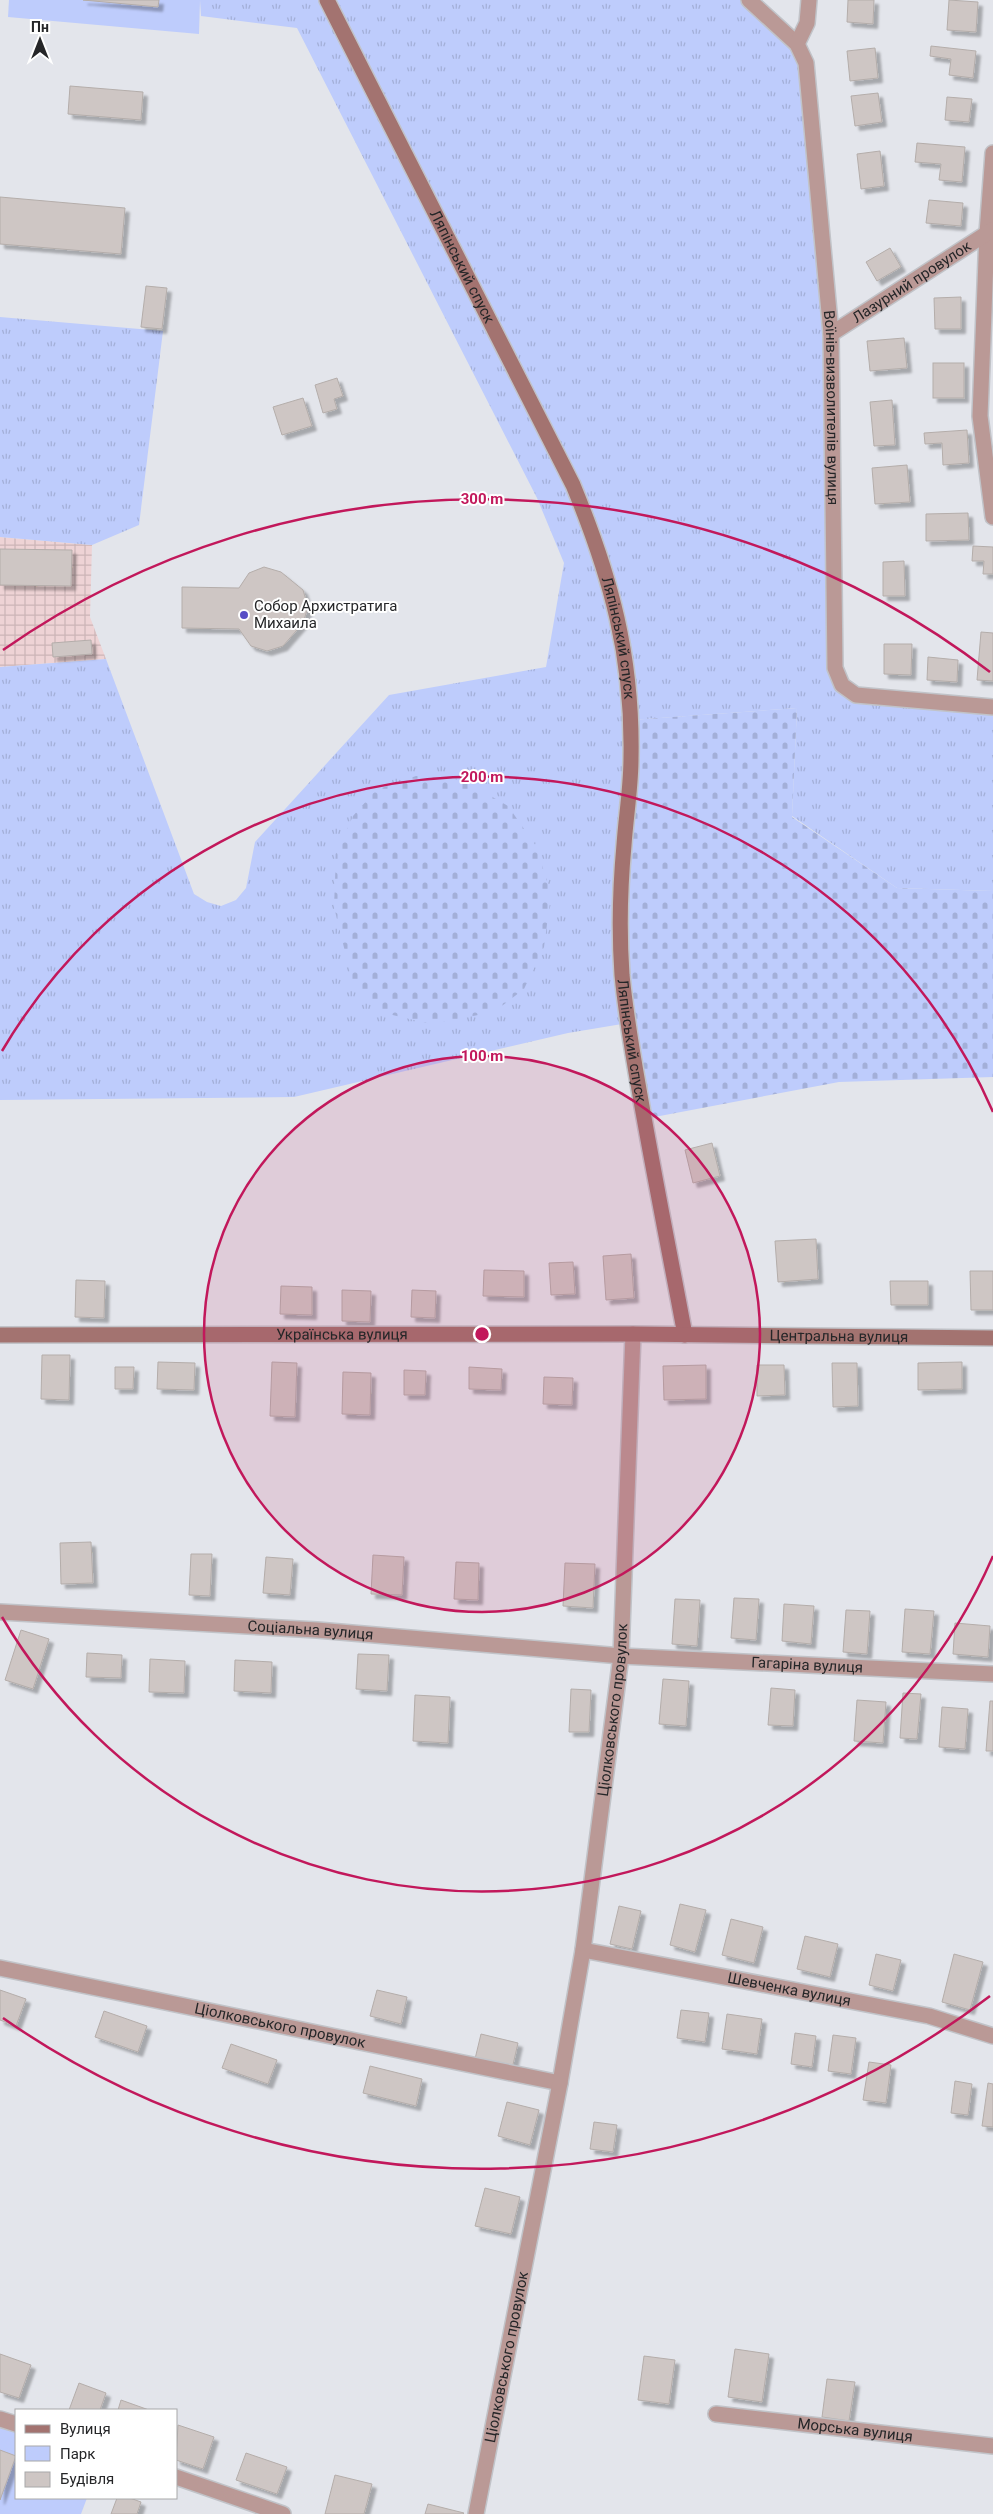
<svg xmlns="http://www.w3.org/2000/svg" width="993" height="2514" font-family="Roboto,sans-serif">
<defs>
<pattern id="industrial-grid" width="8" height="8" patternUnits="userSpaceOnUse" patternTransform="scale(1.25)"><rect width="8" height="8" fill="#eed3d5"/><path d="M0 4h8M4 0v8" fill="none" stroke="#ccb5b7"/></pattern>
<pattern id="grass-tufts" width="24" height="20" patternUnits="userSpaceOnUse" patternTransform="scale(1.25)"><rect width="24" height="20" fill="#beccfc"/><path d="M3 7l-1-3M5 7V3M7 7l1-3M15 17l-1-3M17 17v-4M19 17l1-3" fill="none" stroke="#a3afd8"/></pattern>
<pattern id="cemetery-stones" width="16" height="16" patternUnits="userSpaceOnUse" patternTransform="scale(1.25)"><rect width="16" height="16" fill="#beccfc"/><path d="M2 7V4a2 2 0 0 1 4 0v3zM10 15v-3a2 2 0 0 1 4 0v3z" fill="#a3afd8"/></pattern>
<filter id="shadow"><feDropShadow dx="4.5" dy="4.5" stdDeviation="1" flood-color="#0004"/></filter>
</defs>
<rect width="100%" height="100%" fill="#e3e5eb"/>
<path fill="url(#industrial-grid)" d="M0 537 92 545 90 617 106 659 0 667Z"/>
<g fill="url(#grass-tufts)">
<path d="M200 0H749L797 44 831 334 835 668 856 695 993 707V891L897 888 792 816 797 708 632 720 628 1023 568 1033 294 1097 0 1100V667L106 659 194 894 207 902 221 906 236 900 246 888 255 842 389 695 546 667 564 563 537 498 297 28 201 16Z"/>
<path d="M0 317 163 331 139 525 92 545 0 537Z"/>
</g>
<g fill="url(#cemetery-stones)">
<path d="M797 708 792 817 897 888 993 891V1077L839 1082 644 1119 622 975 631 720Z"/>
<path d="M416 776 463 780 508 806 536 846 551 894 544 947 524 989 494 1012 431 1024 384 1013 352 980 334 907 336 854 353 816 376 790Z"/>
</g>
<g fill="#beccfc">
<path d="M9 0H200L199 34 8 17Z"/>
<path d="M0 2419 16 2424V2498H87L81 2514H0Z"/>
</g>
<g fill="#cec6c4" stroke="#b4adaa" filter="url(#shadow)">
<path d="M83 0H159L158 7Z"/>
<path d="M848 0H874L873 24 847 22Z"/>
<path d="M949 0 978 2 976 32 947 30Z"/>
<path d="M931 46 976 51 973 78 949 75 951 59 930 56Z"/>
<path d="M875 48 878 78 850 81 847 51Z"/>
<path d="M70 86 143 92 141 120 68 114Z"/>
<path d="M878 93 882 122 855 126 851 96Z"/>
<path d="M947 97 972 99 969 122 945 120Z"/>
<path d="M917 143 965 147 962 182 939 180 941 164 915 162Z"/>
<path d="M880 151 884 186 861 189 857 154Z"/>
<path d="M0 197 125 208 121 254 0 244Z"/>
<path d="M929 200 963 203 961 226 926 223Z"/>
<path d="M890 248 901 267 877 281 866 262Z"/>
<path d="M146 286 167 288 162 329 141 327Z"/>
<path d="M961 297V329H935L934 298Z"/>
<path d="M904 338 907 368 870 371 867 341Z"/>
<rect x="933" y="363" width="31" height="35"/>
<path d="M337 378 343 396 334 399 337 409 323 413 315 385Z"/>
<path d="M303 398 312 426 282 435 273 407Z"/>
<path d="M892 400 895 445 874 446 870 402Z"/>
<path d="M967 430 969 463 943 465 942 443 925 444 924 433Z"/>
<path d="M907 465 910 502 875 504 872 468Z"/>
<path d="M968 513 969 540 926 541V514Z"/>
<path d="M973 546 993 547V574H983L984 561H972Z"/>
<path d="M0 549 72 550 71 586 0 585Z"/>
<path d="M904 561 905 596H883V562Z"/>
<path d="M264 567 281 572 303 590 308 607 303 623 283 646 267 651 251 646 239 629 182 628V587L239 588 249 573Z"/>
<path d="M981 632 993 633V681L977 680Z"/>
<path d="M91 640 92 654 53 657 52 643Z"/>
<path d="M884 644H912L911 675 884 674Z"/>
<path d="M928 657 958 660 957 682 927 680Z"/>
<path d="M712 1143 720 1176 693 1183 685 1150Z"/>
<path d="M816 1239 818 1279 778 1282 775 1241Z"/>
<path d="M631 1254 634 1298 606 1300 603 1256Z"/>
<path d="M573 1262 575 1294 551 1295 549 1263Z"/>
<path d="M484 1270 524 1271V1297L483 1296Z"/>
<path d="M970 1271H993V1310H971Z"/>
<path d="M76 1280 105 1281 104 1318 75 1317Z"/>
<path d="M890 1281H928V1305H891Z"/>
<path d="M281 1286 312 1287V1315L280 1314Z"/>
<path d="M342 1290 371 1291 370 1322 342 1321Z"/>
<path d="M412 1290 436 1291 435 1318 411 1317Z"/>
<path d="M42 1355H70L69 1400 41 1399Z"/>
<path d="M158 1362 195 1363 194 1390 157 1389Z"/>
<path d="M272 1362 297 1363 295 1417 270 1416Z"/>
<path d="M962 1362V1389L918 1390V1363Z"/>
<path d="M832 1363H857L858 1406 833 1407Z"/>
<path d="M706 1365V1399L664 1400 663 1366Z"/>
<path d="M757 1365H784L785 1395 757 1396Z"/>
<path d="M115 1367H134L133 1389H115Z"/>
<path d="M469 1367 502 1369 501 1390 469 1389Z"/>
<path d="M404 1370 426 1371 425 1395H404Z"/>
<path d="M343 1372 371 1373 370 1415 342 1414Z"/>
<path d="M544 1377 573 1378 572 1405 543 1404Z"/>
<path d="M91 1542 93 1583 61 1584 60 1543Z"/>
<path d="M191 1554H212L210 1596 189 1595Z"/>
<path d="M373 1555 404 1557 402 1595 371 1594Z"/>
<path d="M266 1557 293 1559 290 1595 263 1593Z"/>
<path d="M456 1562 479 1563 478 1600 454 1599Z"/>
<path d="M565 1563 595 1564 593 1608 563 1606Z"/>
<path d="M734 1598 759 1599 756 1640 731 1638Z"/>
<path d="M675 1599 700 1600 697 1646 672 1644Z"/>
<path d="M784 1604 814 1606 811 1644 782 1641Z"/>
<path d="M905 1609 934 1611 930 1654 902 1652Z"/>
<path d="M846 1610 870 1611 867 1654 843 1652Z"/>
<path d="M955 1623 990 1626 988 1657 953 1654Z"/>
<path d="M21 1630 49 1639 33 1689 5 1680Z"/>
<path d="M87 1653 122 1655 121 1678 86 1677Z"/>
<path d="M358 1654 389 1655 387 1691 356 1689Z"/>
<path d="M150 1659 185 1661 184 1693 149 1692Z"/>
<path d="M235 1660 272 1662 271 1693 234 1691Z"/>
<path d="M663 1679 689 1681 686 1726 659 1724Z"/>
<path d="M771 1688 795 1690 793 1726 768 1725Z"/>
<path d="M571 1689 591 1690 589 1732H569Z"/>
<path d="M903 1693 921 1694 917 1739 900 1738Z"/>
<path d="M415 1695 450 1697 448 1743 413 1741Z"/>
<path d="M857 1700 886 1702 883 1743 854 1741Z"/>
<path d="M990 1701H993V1751H986Z"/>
<path d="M942 1707 968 1709 965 1749 939 1747Z"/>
<path d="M680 1904 706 1910 695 1952 670 1945Z"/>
<path d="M619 1906 641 1911 632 1949 610 1944Z"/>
<path d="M731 1919 763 1927 754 1963 722 1955Z"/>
<path d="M805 1936 838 1944 830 1977 797 1969Z"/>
<path d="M876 1954 901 1960 893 1991 869 1985Z"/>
<path d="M954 1954 983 1962 970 2010 942 2002Z"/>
<path d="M0 1990 26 1999 16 2026 0 2020Z"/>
<path d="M377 1990 407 1997 401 2024 370 2016Z"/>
<path d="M681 2010 709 2013 705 2042 677 2038Z"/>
<path d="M104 2011 147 2026 138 2052 95 2037Z"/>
<path d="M727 2014 762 2019 757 2054 722 2049Z"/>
<path d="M795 2033 816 2036 812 2067 791 2064Z"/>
<path d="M481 2034 518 2043 512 2069 475 2059Z"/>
<path d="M833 2035 856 2038 851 2074 828 2071Z"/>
<path d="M231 2044 277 2060 268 2084 222 2068Z"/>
<path d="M869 2062 891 2065 886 2103 863 2100Z"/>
<path d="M370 2066 422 2079 416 2106 363 2093Z"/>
<path d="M955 2081 972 2084 968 2115 951 2113Z"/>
<path d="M988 2083 993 2084V2127L982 2126Z"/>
<path d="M507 2102 539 2110 530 2145 498 2136Z"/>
<path d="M594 2122 617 2125 613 2152 590 2149Z"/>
<path d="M485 2188 520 2197 511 2234 475 2226Z"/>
<path d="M735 2349 769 2354 762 2402 728 2397Z"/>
<path d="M0 2354 31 2365 19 2398 0 2392Z"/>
<path d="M644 2356 675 2360 669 2404 638 2400Z"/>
<path d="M827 2379 855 2382 849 2421 822 2417Z"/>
<path d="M79 2383 106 2393 100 2410H69Z"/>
<path d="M121 2400 149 2410H118Z"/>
<path d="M178 2425 214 2437 203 2469 176 2460Z"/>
<path d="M0 2450 16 2456 0 2500Z"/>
<path d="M246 2453 287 2467 277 2494 236 2480Z"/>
<path d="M335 2475 372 2484 364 2514H325Z"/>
<path d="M117 2498H130L141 2502 137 2514H111Z"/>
<path d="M428 2504 464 2513 463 2514H425Z"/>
</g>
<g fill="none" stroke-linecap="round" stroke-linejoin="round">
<defs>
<g id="street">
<path id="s1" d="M749 0 797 44 806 63 831 334 835 668 842 685 856 695 993 707"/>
<path d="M797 44 807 23 809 0"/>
<path d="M993 153 987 233 980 416 993 517"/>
<path id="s2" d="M831 334 992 230"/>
<path id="s3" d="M0 1612 317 1630 621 1656 993 1674"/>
<path id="s4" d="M583 1950 929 2016 993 2036"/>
<path id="s5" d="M0 1968 560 2083"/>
<path id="s6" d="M716 2414 993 2446"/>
<path d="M0 2419 16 2424"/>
<path d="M176 2477 283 2514"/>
<path id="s7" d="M476 2514 560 2083 583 1950 621 1656 633 1334"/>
</g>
<g id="secondary">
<path id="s8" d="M327 0 573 485C611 577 633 657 631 758 631 787 626 816 624 845 620 888 619 932 622 975 626 1016 633 1056 640 1095 654 1175 670 1255 685 1335"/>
<path id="s9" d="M0 1335 633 1334 993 1338"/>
</g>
</defs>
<use href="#street" stroke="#c1c3c8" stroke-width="18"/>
<use href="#secondary" stroke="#c1c3c8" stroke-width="18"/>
<use href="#street" stroke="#ba9996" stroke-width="15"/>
<use href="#secondary" stroke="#a37370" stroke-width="15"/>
</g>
<circle cx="482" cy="1334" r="278" fill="#c2185b" fill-opacity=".12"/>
<g fill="none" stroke="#c2185b" stroke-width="2.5">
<circle cx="482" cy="1334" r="278"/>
<path d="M993 1556A557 557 0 0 1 2 1617M2 1051A557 557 0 0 1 993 1112"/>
<path d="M990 1996A835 835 0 0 1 3 2018M3 650A835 835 0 0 1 990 672"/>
</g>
<circle fill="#584dc5" stroke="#fff" stroke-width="2" cx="244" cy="615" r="5"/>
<g text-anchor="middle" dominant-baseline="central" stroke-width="4" stroke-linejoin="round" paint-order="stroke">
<g font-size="15" fill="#252628" stroke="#fff">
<text stroke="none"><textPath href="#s8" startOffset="299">Ляпінський спуск</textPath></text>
<text stroke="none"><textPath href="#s2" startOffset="96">Лазурний провулок</textPath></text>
<text stroke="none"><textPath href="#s1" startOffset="432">Воїнів-визволителів вулиця</textPath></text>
<text stroke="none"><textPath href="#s8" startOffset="704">Ляпінський спуск</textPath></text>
<text stroke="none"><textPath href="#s8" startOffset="1109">Ляпінський спуск</textPath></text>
<text stroke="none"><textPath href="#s9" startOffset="342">Українська вулиця</textPath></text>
<text stroke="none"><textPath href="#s9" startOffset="839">Центральна вулиця</textPath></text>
<text stroke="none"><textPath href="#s3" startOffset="311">Соціальна вулиця</textPath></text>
<text stroke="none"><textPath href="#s3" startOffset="809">Гагаріна вулиця</textPath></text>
<text stroke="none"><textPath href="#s7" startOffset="816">Ціолковського провулок</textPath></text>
<text stroke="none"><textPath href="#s4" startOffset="210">Шевченка вулиця</textPath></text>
<text stroke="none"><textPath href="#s5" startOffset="286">Ціолковського провулок</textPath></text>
<text stroke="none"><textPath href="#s7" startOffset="160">Ціолковського провулок</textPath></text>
<text stroke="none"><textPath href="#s6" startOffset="140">Морська вулиця</textPath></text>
</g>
<g font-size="15" fill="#252628" stroke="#fff" text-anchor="start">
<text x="254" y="606">Собор Архистратига<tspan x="254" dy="17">Михаила</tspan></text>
</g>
</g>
<circle cx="482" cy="1334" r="8" fill="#c2185b" stroke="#fff" stroke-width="2.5"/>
<g font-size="15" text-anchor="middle" font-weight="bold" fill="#c2185b" stroke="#fff" stroke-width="4" stroke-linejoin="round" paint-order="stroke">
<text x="482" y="504">300 m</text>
<text x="482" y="782">200 m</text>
<text x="482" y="1061">100 m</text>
</g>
<rect x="15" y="2409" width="162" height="90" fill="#ffffff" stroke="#a8a8a9"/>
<rect x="25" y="2425" width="25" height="8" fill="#a37370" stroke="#a8a8a9"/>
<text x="60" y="2434" font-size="15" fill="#252628">Вулиця</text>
<rect x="25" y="2446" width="25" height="15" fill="#beccfc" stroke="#a8a8a9"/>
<text x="60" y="2459" font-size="15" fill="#252628">Парк</text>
<rect x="25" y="2472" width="25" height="15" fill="#cec6c4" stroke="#a8a8a9"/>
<text x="60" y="2484" font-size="15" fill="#252628">Будівля</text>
<g transform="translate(40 40)" stroke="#ffffff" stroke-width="4" paint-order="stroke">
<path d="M0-4L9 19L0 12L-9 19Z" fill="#252628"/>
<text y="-8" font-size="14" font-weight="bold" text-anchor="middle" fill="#252628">Пн</text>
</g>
</svg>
